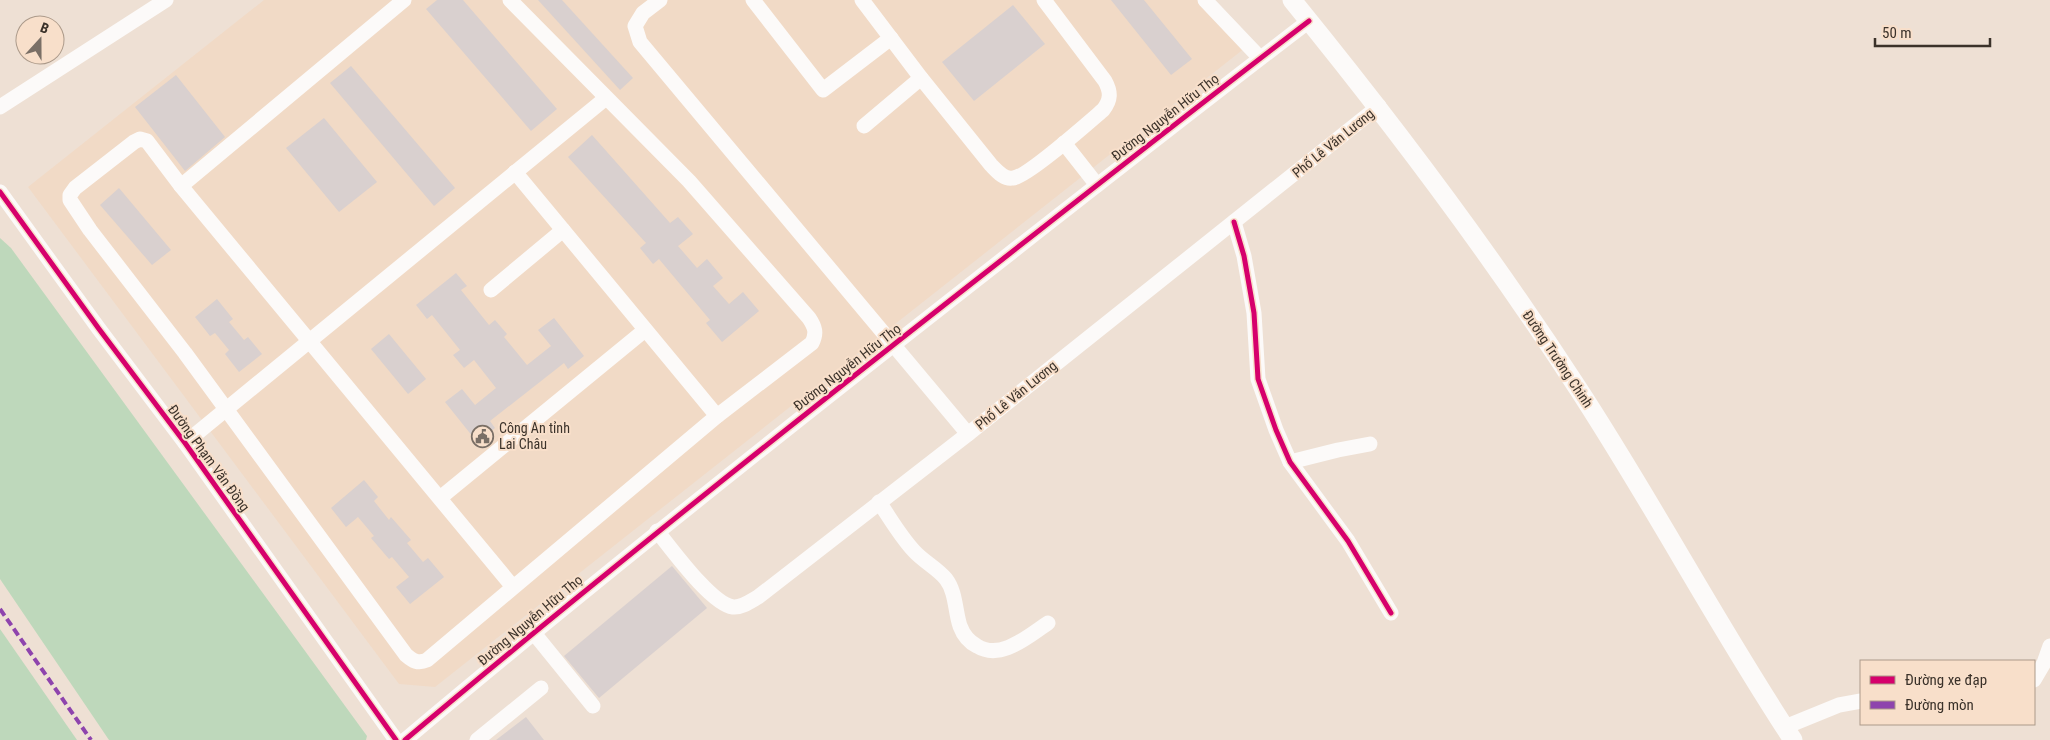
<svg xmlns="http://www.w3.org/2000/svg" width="2050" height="740" font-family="'Roboto Condensed',sans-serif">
<rect width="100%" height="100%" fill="#eee0d4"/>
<path fill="#f1dac6" d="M264 0H1211L1250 44 435 687 399 684 28 187Z"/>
<g fill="#bed8bb">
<path d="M0 238 11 248 367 736 366 740H109L0 579Z"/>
<path d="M0 629 77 740H0Z"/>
</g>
<g fill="#d9d0cf">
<path d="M437 0H463L557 109 531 131 426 9Z"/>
<path d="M538 0H562L633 78 620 90Z"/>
<path d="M1111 0H1144L1192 59 1171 75Z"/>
<path d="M1013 5 1045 44 974 101 942 62Z"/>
<path d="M351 66 455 188 434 206 330 83Z"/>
<path d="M176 75 225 137 185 171 135 107Z"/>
<path d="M324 118 377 182 339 212 286 148Z"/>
<path d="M592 135 670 223 678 217 693 234 678 246 697 268 707 259 723 278 713 286 729 304 743 292 759 311 722 342 706 323 710 320 659 259 653 264 640 248 646 243 568 157Z"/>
<path d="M119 188 171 250 152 265 100 205Z"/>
<path d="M456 273 467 286 461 290 489 325 495 320 507 334 504 337 527 365 551 346 538 330 554 318 584 356 568 369 564 363 490 421 495 428 477 442 445 402 462 389 475 405 496 388 474 360 464 368 453 355 460 350 432 315 427 319 416 305Z"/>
<path d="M217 299 233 319 229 322 244 340 248 337 262 354 239 372 225 354 229 350 215 333 210 336 195 317Z"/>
<path d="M389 334 426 379 408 394 371 349Z"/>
<path d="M364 480 378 497 374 501 389 520 391 517 411 540 407 543 423 562 428 558 444 577 410 604 396 587 409 577 392 557 389 559 371 538 374 536 358 517 346 527 331 508Z"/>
<path d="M672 566 707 608 599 698 564 656Z"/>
<path d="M526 717 544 740H496Z"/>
</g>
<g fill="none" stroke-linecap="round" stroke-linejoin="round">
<g stroke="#fcfaf9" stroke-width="15">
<path d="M510 0 689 181 809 318C815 327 817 333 812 343L717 416 427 660C418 664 413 661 406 655L185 353 90 230 70 200V195L75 188 134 142 140 139 147 141 181 186 513 587"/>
<path d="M660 0 643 13 635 26 640 42 968 434"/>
<path d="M753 0 823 90 891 38"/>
<path d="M862 0 921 78 991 165C997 171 1004 180 1013 178 1027 177 1089 122 1103 110 1111 100 1111 92 1105 81L1044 0"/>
<path d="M1205 0 1260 58"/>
<path d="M0 107 166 0"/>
<path d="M864 126 921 78"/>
<path d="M1064 143 1097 185"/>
<path d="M515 172 717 416"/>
<path d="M181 186 404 0"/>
<path d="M0 192 99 329 185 443 396 740"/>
<path d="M1234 222 1244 256 1254 313 1258 379 1276 430 1290 462 1348 541 1391 613"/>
<path d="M491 290 563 230"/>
<path d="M185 443 606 98"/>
<path d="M1290 462 1338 450 1370 444"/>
<path d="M440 498 645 330"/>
<path d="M879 502C890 518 900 536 914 551 924 562 937 568 946 579 956 592 955 611 960 626 963 634 969 642 977 646 1001 661 1028 636 1048 623"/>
<path d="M657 531C671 548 711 604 733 607 741 608 751 601 758 597L968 434 1379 106"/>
<path d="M533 632 593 706"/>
<path d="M2034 680 2044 663 2050 646"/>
<path d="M1785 727 1839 705 1861 701"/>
<path d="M405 740C565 605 728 475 892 346 1031 237 1169 128 1309 21"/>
<path d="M477 740 541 688"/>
</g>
<path stroke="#fcfaf9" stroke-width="19" d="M1292 0C1393 124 1490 253 1577 387 1653 503 1717 625 1793 740"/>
<path stroke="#8e44ad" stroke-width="4" stroke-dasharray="8 4" stroke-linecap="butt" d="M0 609 91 740"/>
<defs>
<g id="cycleway">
<path d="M0 192 99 329 185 443 396 740"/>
<path d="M1234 222 1244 256 1254 313 1258 379 1276 430 1290 462 1348 541 1391 613"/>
<path d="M405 740C565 605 728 475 892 346 1031 237 1169 128 1309 21"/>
</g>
</defs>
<use href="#cycleway" stroke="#f8dfca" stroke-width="8"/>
<use href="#cycleway" stroke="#d6006c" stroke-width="5"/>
</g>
<defs>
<symbol id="civic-ring" viewBox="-11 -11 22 22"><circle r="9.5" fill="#f8dfca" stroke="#7a6f66" stroke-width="1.5"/><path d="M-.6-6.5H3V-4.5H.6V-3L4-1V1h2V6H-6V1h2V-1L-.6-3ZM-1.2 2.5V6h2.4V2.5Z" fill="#7a6f66"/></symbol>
</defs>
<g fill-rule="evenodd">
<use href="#civic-ring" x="470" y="424" width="25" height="25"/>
</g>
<g text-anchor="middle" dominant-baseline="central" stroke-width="4" stroke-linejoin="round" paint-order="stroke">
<g font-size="14" fill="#3b322a" stroke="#f8dfca">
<text transform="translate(1165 117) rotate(-38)">Đường Nguyễn Hữu Thọ</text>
<text transform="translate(1333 143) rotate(-39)">Phố Lê Văn Lương</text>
<text transform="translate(1558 359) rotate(56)">Đường Trường Chinh</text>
<text transform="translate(847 367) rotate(-38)">Đường Nguyễn Hữu Thọ</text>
<text transform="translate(1016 395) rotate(-39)">Phố Lê Văn Lương</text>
<text transform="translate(209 458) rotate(54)">Đường Phạm Văn Đồng</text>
<text transform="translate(530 620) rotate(-40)">Đường Nguyễn Hữu Thọ</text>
</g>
<g font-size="14" fill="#3b322a" stroke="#f8dfca" text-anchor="start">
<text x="499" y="428">Công An tỉnh<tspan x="499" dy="16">Lai Châu</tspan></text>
</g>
</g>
<rect x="1860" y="660" width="175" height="65" fill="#f8dfca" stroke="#ac9a8a"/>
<rect x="1870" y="676" width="25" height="8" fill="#d6006c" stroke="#ac9a8a"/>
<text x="1905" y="685" font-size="15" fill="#3b322a">Đường xe đạp</text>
<rect x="1870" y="701" width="25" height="8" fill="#8e44ad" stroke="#ac9a8a"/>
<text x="1905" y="710" font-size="15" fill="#3b322a">Đường mòn</text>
<g transform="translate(40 40) rotate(21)"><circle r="24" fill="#f8dfca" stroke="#ac9a8a"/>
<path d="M0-4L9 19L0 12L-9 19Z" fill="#7a6f66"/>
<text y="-8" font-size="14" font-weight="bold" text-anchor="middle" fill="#3b322a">B</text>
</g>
<path d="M1875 38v8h115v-8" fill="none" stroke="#3b322a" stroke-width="2.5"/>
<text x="1882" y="38" font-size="15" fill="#3b322a" stroke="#f8dfca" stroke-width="4" paint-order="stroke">50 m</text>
</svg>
